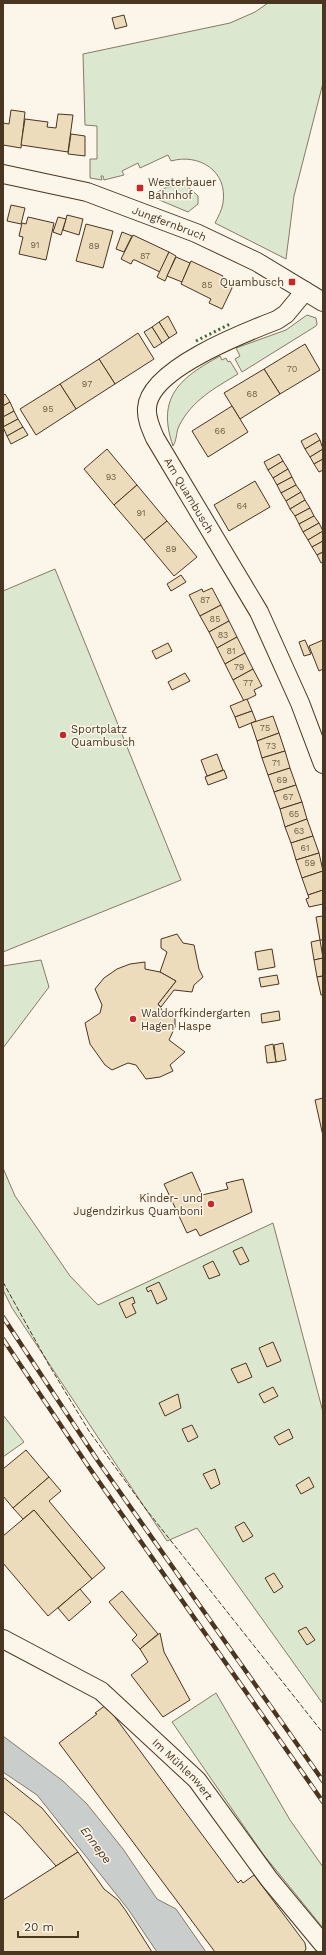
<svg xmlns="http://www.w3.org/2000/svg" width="326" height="1955" font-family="'Work Sans',sans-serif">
<rect width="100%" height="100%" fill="#fbf6e9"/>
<g fill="#dce7d0" stroke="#887966">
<path d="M268 3H323V83L294 196 286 259 215 223C218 217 222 210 223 203 228 171 199 153 171 161L168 155 140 168 138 163 122 171 124 175 104 180 103 176H101L102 180 90 178V159H97V126L85 125 83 54 230 23 255 12Z"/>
<path d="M177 185 187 186 198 196V204L188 212 150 196 165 188Z"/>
<path d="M307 315 316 318 317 324 316 326 242 372 235 359 240 356 236 348 286 330Z"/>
<path d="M220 356 222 360 226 358 228 362 230 361 238 374C215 388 192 400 179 426 176 432 177 440 173 446 156 397 180 378 220 356Z"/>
<path d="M55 569 181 880 3 952V591Z"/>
<path d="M41 960 49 987 3 1048V966Z"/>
<path d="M3 1168 15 1196 70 1276 98 1305 273 1223 323 1412V1704L197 1528 167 1541 12 1308 3 1290Z"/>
<path d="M3 1415 24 1442 3 1457Z"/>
<path d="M216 1693 290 1820 323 1867V1928L263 1854 172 1722Z"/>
</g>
<path fill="#c9cecd" stroke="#887966" d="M3 1736 63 1781 87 1804 123 1849 157 1899 176 1909 206 1952H157L128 1909 37 1795 3 1772Z"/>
<g fill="#ecdcbc" stroke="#4a3520">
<path d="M124 15 127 26 115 29 112 18Z"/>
<path d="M11 110 25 112 21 148 3 145V123L9 124Z"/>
<path d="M58 114 73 115 68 152 21 145 25 119 48 122 47 127 56 128Z"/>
<path d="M71 134 85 136V156L68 154Z"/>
<path d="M11 205 25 208 21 224 7 221Z"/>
<path d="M67 215 83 219 79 235 63 230Z"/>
<path d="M28 217 54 223 46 260 19 254 23 237 19 236 22 223 26 224Z"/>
<path d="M58 217 66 219 61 235 53 232Z"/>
<path d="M86 224 113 231 103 268 76 261Z"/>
<path d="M122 232 132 236 124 252 116 249Z"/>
<path d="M133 235 169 252 160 272 135 260H133L131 264 121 259Z"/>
<path d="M169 252 176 256 165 281 157 277Z"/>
<path d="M176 257 190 263 182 282 167 276Z"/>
<path d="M191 261 223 276 222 279 231 284 232 288 222 309 209 303 211 299 181 284Z"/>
<path d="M168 316 177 333 169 338 159 322Z"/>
<path d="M159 322 169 338 162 343 152 327Z"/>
<path d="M152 327 162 343 154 348 144 332Z"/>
<path d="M138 333 154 359 115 384 99 359Z"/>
<path d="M305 344 320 370 280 394 264 369Z"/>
<path d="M99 359 115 384 76 409 60 384Z"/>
<path d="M264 369 280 394 240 419 224 393Z"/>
<path d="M60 384 76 409 36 435 20 409Z"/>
<path d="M5 394 10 402 3 406V396Z"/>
<path d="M10 402 14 411 3 417V406Z"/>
<path d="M232 406 248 432 208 457 192 431Z"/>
<path d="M14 411 18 419 3 427V417Z"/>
<path d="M18 419 23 427 7 436 3 427Z"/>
<path d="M23 427 28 435 11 444 7 436Z"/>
<path d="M316 433 320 440 305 449 301 441Z"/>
<path d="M320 440 323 449 310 457 305 449Z"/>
<path d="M107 449 137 485 114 505 84 469Z"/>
<path d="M323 449V459L314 464 310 457Z"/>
<path d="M279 454 283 461 268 470 264 462Z"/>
<path d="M323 459V470L319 472 314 464Z"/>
<path d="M283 461 288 469 273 478 268 470Z"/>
<path d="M288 469 292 477 277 485 273 478Z"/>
<path d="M292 477 296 485 281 493 277 485Z"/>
<path d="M255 481 270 507 229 531 214 505Z"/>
<path d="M137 485 167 521 144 540 114 505Z"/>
<path d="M296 485 301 492 286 501 281 493Z"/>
<path d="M301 492 305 500 290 509 286 501Z"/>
<path d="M305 500 310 508 295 516 290 509Z"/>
<path d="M310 508 314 516 299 524 295 516Z"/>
<path d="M314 516 319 523 303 532 299 524Z"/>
<path d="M167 521 197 557 174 576 144 540Z"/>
<path d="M319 523 323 531 308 540 303 532Z"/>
<path d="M323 531V541L312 547 308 540Z"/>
<path d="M323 541V552L317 555 312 547Z"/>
<path d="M323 552V562L321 563 317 555Z"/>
<path d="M181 575 186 582 171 591 167 584Z"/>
<path d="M212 588 221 605 200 616 189 595 202 589 203 592Z"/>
<path d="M221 605 229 621 209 632 200 616Z"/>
<path d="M229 621 237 637 217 648 209 632Z"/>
<path d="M237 637 245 653 225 664 217 648Z"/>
<path d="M305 640 311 654 304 656 299 642Z"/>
<path d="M323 640V669L319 671 309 646Z"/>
<path d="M168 643 172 651 156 659 152 651Z"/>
<path d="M245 653 253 669 233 680 225 664Z"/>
<path d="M253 669 262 686 254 690 256 695 244 701 233 680Z"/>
<path d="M185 673 190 681 172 690 168 682Z"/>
<path d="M247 699 252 711 235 717 230 706Z"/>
<path d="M252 711 256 721 239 728 235 717Z"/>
<path d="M273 716 279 733 257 741 251 723Z"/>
<path d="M279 733 285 751 262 758 257 741Z"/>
<path d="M285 751 290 768 268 775 262 758Z"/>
<path d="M217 754 223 770 207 776 201 760Z"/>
<path d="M290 768 296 785 274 792 268 775Z"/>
<path d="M224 770 227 778 208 785 205 777Z"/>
<path d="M296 785 302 802 280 809 274 792Z"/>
<path d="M302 802 307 819 285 827 280 809Z"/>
<path d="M307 819 313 836 291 843 285 827Z"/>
<path d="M313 836 319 853 296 860 291 843Z"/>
<path d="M319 853 323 871 302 878 296 860Z"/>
<path d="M323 871V890L308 895 302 878Z"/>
<path d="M323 890V904L309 907 306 899 309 898 308 895Z"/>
<path d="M323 916V940H320L316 917Z"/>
<path d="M177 934 183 943 194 945 199 969 203 977 194 985 192 992 174 990 161 1007 158 1004 176 981 160 972 167 952 161 948V939Z"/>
<path d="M320 940 323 958 314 960 311 942Z"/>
<path d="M272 949 275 967 258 970 255 952Z"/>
<path d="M323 958V976L317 977 314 960Z"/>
<path d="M145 962V969L160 972 176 981 158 1004 164 1013 165 1017 175 1016V1027L169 1040 185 1052 170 1065 173 1071 160 1077 146 1079 136 1065 128 1063 112 1070 105 1065 90 1044 85 1023 100 1013 102 1005 95 989 104 978 117 969 130 964Z"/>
<path d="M277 975 279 984 261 987 259 978Z"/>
<path d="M323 976V995H321L317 977Z"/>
<path d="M279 1011 280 1020 262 1023 261 1014Z"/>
<path d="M283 1043 286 1060 276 1062 274 1045Z"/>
<path d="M273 1044 276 1062 267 1063 265 1046Z"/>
<path d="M323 1098V1136L315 1100Z"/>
<path d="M192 1172 202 1195 228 1189 226 1183 243 1179 252 1212 200 1236 196 1229 187 1233 164 1184Z"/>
<path d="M242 1247 249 1261 240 1265 233 1251Z"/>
<path d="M213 1261 220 1275 209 1279 203 1266Z"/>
<path d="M159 1282 167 1299 157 1304 151 1290 148 1292 146 1288Z"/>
<path d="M133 1297 135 1303 132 1304 136 1313 126 1318 119 1303Z"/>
<path d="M273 1342 281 1361 267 1367 259 1348Z"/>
<path d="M246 1363 252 1377 238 1383 231 1369Z"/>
<path d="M273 1387 278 1396 264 1403 259 1394Z"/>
<path d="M178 1394 181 1408 165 1416 159 1403Z"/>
<path d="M192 1425 198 1437 188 1442 182 1429Z"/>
<path d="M289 1429 293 1438 279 1445 274 1437Z"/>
<path d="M26 1450 49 1477 13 1508 3 1496V1469Z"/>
<path d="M215 1469 220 1484 211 1489 203 1474Z"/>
<path d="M49 1477 61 1491 49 1501 105 1568 92 1579 34 1510 23 1519 13 1508Z"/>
<path d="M309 1477 314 1487 301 1494 296 1485Z"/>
<path d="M34 1510 92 1579 48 1616 3 1563V1536Z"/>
<path d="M244 1522 253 1536 243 1542 235 1527Z"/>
<path d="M274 1573 283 1587 274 1593 265 1578Z"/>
<path d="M80 1589 91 1602 69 1621 58 1608Z"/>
<path d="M122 1591 158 1634 140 1649 132 1640 137 1635 109 1602Z"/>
<path d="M306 1627 315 1640 307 1645 298 1631Z"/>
<path d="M160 1633 164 1652 190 1700 163 1717 131 1675 148 1662 140 1649Z"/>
<path d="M106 1705 238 1883 241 1880 243 1883 254 1875 305 1943 306 1949 304 1952H215L59 1743 97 1714 95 1713Z"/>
<path d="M3 1777 42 1808 78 1852 56 1866 20 1825 3 1811Z"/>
<path d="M78 1852 104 1889 118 1900 126 1911 152 1952H3V1900Z"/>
</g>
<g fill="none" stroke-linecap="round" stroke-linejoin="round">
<defs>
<g id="minor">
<path id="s1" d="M3 174 87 192 196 233 257 262 323 302"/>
<path id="s2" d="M305 291 286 314 277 320C246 332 149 369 147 408 146 418 151 429 155 438L259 612 300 703 323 764"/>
<path id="s3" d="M3 1639 101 1691 197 1780 269 1879 323 1944"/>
</g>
</defs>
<use href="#minor" stroke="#4a3520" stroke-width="20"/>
<use href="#minor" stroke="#fbf6e9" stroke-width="18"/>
<defs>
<g id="rail">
<path d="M3 1317 98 1461 323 1781"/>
<path d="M3 1339 88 1466 323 1802"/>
</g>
</defs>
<use href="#rail" stroke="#4a3520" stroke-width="4.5"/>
<use href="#rail" stroke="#fbf6e9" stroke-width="3" stroke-dasharray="9" stroke-linecap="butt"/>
<path stroke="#436837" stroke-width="3" stroke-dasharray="2 3" stroke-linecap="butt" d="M196 341 230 324"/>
<path stroke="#4a3520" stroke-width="1" stroke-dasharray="5 2" stroke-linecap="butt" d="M3 1282 49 1365 89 1431 145 1508 323 1733"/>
</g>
<g fill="#c62828" stroke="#fbf6e9" stroke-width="1.5">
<rect x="136" y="184" width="8" height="8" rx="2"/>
<rect x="288" y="278" width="8" height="8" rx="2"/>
<circle cx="63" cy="735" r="4"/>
<circle cx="133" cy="1019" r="4"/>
<circle cx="211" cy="1204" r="4"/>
</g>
<g text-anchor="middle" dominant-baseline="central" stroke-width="3" stroke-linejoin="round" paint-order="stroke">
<g font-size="9" fill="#725f47">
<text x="35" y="245">91</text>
<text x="94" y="246">89</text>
<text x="145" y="256">87</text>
<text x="207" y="285">85</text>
<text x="292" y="369">70</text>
<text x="87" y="384">97</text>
<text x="252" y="394">68</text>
<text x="48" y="409">95</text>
<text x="220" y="431">66</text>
<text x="111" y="477">93</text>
<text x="242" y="506">64</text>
<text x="141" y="513">91</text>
<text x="171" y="549">89</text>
<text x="205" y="600">87</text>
<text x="215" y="619">85</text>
<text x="223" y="635">83</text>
<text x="231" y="651">81</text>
<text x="239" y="667">79</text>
<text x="248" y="683">77</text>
<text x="265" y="728">75</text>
<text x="271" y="746">73</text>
<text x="276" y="763">71</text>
<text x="282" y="780">69</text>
<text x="288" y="797">67</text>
<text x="294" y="814">65</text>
<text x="299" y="831">63</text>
<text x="305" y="848">61</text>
<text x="310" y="863">59</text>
</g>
<g font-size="11" fill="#4a3520" stroke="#fbf6e9" text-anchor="start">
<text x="148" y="182">Westerbauer<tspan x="148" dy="13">Bahnhof</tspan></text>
<text x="284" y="282" text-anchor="end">Quambusch</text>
<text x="71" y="729">Sportplatz<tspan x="71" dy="13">Quambusch</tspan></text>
<text x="141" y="1013">Waldorfkindergarten<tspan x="141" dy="13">Hagen Haspe</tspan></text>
<text x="203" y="1198" text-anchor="end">Kinder- und<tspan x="203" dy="13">Jugendzirkus Quamboni</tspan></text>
</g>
<g font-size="11" fill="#4a3520" stroke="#fbf6e9">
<text stroke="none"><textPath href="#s1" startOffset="174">Jungfernbruch</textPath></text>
<text stroke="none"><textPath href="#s2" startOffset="301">Am Quambusch</textPath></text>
<text stroke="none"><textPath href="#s3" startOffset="224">Im Mühlenwert</textPath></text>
</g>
<g font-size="12" font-style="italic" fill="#4a3520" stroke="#fbf6e9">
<text transform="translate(96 1845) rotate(53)">Ennepe</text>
</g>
</g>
<rect width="326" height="1955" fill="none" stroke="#4a3520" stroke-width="8"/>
<path d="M18 1931v6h60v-6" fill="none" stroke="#4a3520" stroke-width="2"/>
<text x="24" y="1931" font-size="12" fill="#4a3520" stroke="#fbf6e9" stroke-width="3" paint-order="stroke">20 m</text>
</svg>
